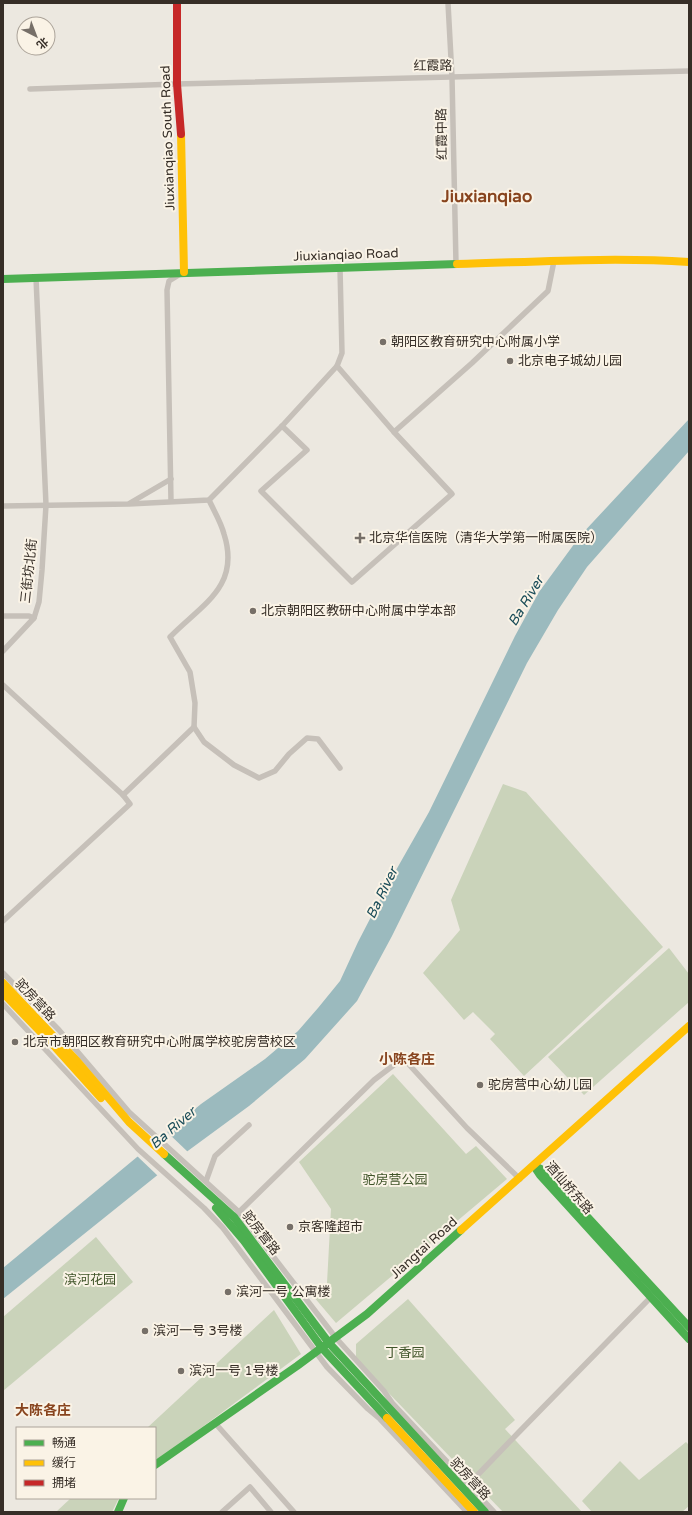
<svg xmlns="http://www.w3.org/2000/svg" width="692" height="1515" font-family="'Varela Round','Noto Sans SC',sans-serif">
<rect width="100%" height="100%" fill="#ece8e0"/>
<g fill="#cad3ba">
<path d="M503 784 526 792 663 947 524 1076 490 1039 495 1034 473 1012 464 1020 423 973 460 930 451 900Z"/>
<path d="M669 948 689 974V1002L584 1095 548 1057Z"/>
<path d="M393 1074 466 1154 476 1146 507 1179 336 1323 313 1296 327 1283 331 1209 299 1162Z"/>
<path d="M96 1237 133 1282 3 1391V1317Z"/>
<path d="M408 1299 515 1420 505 1429 582 1512H503L356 1359V1344Z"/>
<path d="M274 1310 301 1354 155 1462V1428H147Z"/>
<path d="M686 1442 689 1445V1506L682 1512H592L582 1501 620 1461 639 1480Z"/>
<path d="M71 1498H119L112 1512H56Z"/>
</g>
<path fill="#9bbabe" d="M689 419V451L587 567 558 610 527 663 392 936 357 1001 305 1059 249 1106 185 1153 3 1299V1268L201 1104 265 1059 298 1031 318 1008 340 981 358 942 387 886 429 812 515 636 539 592 580 536Z"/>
<path fill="#ece8e0" d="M166 1131 189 1153 158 1176 136 1155Z"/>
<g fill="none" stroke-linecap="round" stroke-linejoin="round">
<g stroke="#c6c0b9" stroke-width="5.5">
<path d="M448 3 452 77 456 264"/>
<path d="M30 89 177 84 689 71"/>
<path d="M282 426 307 450 261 491 352 582 452 494 394 432 337 366"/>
<path d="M394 432 472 363 548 291 554 261"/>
<path d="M209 500C214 511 221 522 224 534 241 587 201 605 170 637L190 672 195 703 194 727 204 742 234 765 259 778 275 771 289 754 307 738 318 739 340 768"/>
<path d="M171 501 167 290 169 281 182 273"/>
<path d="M130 503 171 479"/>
<path d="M3 506 129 504 209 500 282 426 337 366 342 353 340 268"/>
<path d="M3 616H29L34 618"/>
<path d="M3 651 34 618 39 602 42 570 46 505 36 278"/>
<path d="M3 685 123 795 130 804 3 921"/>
<path d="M123 795 194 727"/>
<path d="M3 973 59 1030 129 1112 239 1212 336 1338 384 1391 393 1404 494 1512"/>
<path d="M3 1004 138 1149 204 1208 223 1228 327 1367 368 1409 380 1419 467 1512"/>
<path d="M206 1181 215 1156 249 1125"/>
<path d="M238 1213 374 1080 403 1058 467 1128 520 1179"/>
<path d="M215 1423 294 1512"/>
<path d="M467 1486 518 1433 651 1297"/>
<path d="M222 1512 250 1487 271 1512"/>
</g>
<g stroke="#4caf50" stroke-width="8">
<path d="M3 279 457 264"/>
<path d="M164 1154 234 1217 329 1343 485 1512"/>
<path d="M534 1166 540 1175 689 1339"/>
<path d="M535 1166 545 1171 689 1327"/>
<path d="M216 1208 244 1241 322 1348 387 1418"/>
<path d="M155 1465 297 1366 367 1314 461 1230"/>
<path d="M118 1512 124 1498"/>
</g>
<g stroke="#ffc107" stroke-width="8">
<path d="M181 134 184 272"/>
<path d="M457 264C534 262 611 257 689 262"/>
<path d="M3 983 77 1061 129 1122 164 1154"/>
<path d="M3 993 56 1048 101 1098"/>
<path d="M461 1230 689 1026"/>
<path d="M387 1418 474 1512"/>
</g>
<path stroke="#c62828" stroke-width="8" d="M177 3V84L181 134"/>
</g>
<g fill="#766f68" stroke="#faf3e6" stroke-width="1.5">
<circle cx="383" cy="342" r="4"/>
<circle cx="510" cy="361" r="4"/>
<path d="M358 532h4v4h4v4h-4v4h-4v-4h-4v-4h4z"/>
<circle cx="253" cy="611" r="4"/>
<circle cx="15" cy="1042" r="4"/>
<circle cx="480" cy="1085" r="4"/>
<circle cx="290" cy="1227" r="4"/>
<circle cx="228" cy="1292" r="4"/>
<circle cx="145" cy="1331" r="4"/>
<circle cx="181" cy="1371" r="4"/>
</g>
<g text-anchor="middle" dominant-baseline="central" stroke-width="4" stroke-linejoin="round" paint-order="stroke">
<g font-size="13" fill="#362e27" stroke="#faf3e6">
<text transform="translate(433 66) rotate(-1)">红霞路</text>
<text transform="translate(442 134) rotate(-91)">红霞中路</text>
<text transform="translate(168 138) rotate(-92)">Jiuxianqiao South Road</text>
<text transform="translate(346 255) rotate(-2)">Jiuxianqiao Road</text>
<text transform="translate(29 571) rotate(-84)">三街坊北街</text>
<text transform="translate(35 1000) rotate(47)">驼房营路</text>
<text transform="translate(569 1188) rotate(49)">酒仙桥东路</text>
<text transform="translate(261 1233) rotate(52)">驼房营路</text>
<text transform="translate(424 1248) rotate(-42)">Jiangtai Road</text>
<text transform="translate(470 1479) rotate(47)">驼房营路</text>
</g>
<g font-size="13" fill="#362e27" stroke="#faf3e6" text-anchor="start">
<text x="391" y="342">朝阳区教育研究中心附属小学</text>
<text x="518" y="361">北京电子城幼儿园</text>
<text x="369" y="538">北京华信医院（清华大学第一附属医院）</text>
<text x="261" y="611">北京朝阳区教研中心附属中学本部</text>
<text x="23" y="1042">北京市朝阳区教育研究中心附属学校驼房营校区</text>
<text x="488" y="1085">驼房营中心幼儿园</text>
<text x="298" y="1227">京客隆超市</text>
<text x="236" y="1292">滨河一号 公寓楼</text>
<text x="153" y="1331">滨河一号 3号楼</text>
<text x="189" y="1371">滨河一号 1号楼</text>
</g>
<g font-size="13" fill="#40552a" stroke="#faf3e6">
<text x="395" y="1180">驼房营公园</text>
<text x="90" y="1280">滨河花园</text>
<text x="405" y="1353">丁香园</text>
</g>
<g font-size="14" font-style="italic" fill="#1b4d59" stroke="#faf3e6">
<text transform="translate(526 601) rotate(-59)">Ba River</text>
<text transform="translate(382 893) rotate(-64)">Ba River</text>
<text transform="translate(173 1128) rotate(-41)">Ba River</text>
</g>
<g font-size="14" font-weight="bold" fill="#88441e" stroke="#faf3e6">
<text x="407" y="1059">小陈各庄</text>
<text x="43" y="1410">大陈各庄</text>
</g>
<g font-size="17" font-weight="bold" fill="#88441e" stroke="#faf3e6">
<text x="487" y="196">Jiuxianqiao</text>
</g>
</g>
<rect width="692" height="1515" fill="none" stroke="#362e27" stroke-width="8"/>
<rect x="16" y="1427" width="140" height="72" fill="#faf3e6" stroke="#aca49a"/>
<rect x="24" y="1440" width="20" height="6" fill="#4caf50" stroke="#aca49a"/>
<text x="52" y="1447" font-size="12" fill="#362e27">畅通</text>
<rect x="24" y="1460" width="20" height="6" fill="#ffc107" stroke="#aca49a"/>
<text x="52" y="1467" font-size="12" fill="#362e27">缓行</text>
<rect x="24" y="1480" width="20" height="6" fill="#c62828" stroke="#aca49a"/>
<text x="52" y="1487" font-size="12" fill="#362e27">拥堵</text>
<g transform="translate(36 36) rotate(138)"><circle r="19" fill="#faf3e6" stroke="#aca49a"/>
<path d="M0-3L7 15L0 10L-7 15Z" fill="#766f68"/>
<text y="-6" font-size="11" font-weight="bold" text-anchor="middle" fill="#362e27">北</text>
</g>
</svg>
